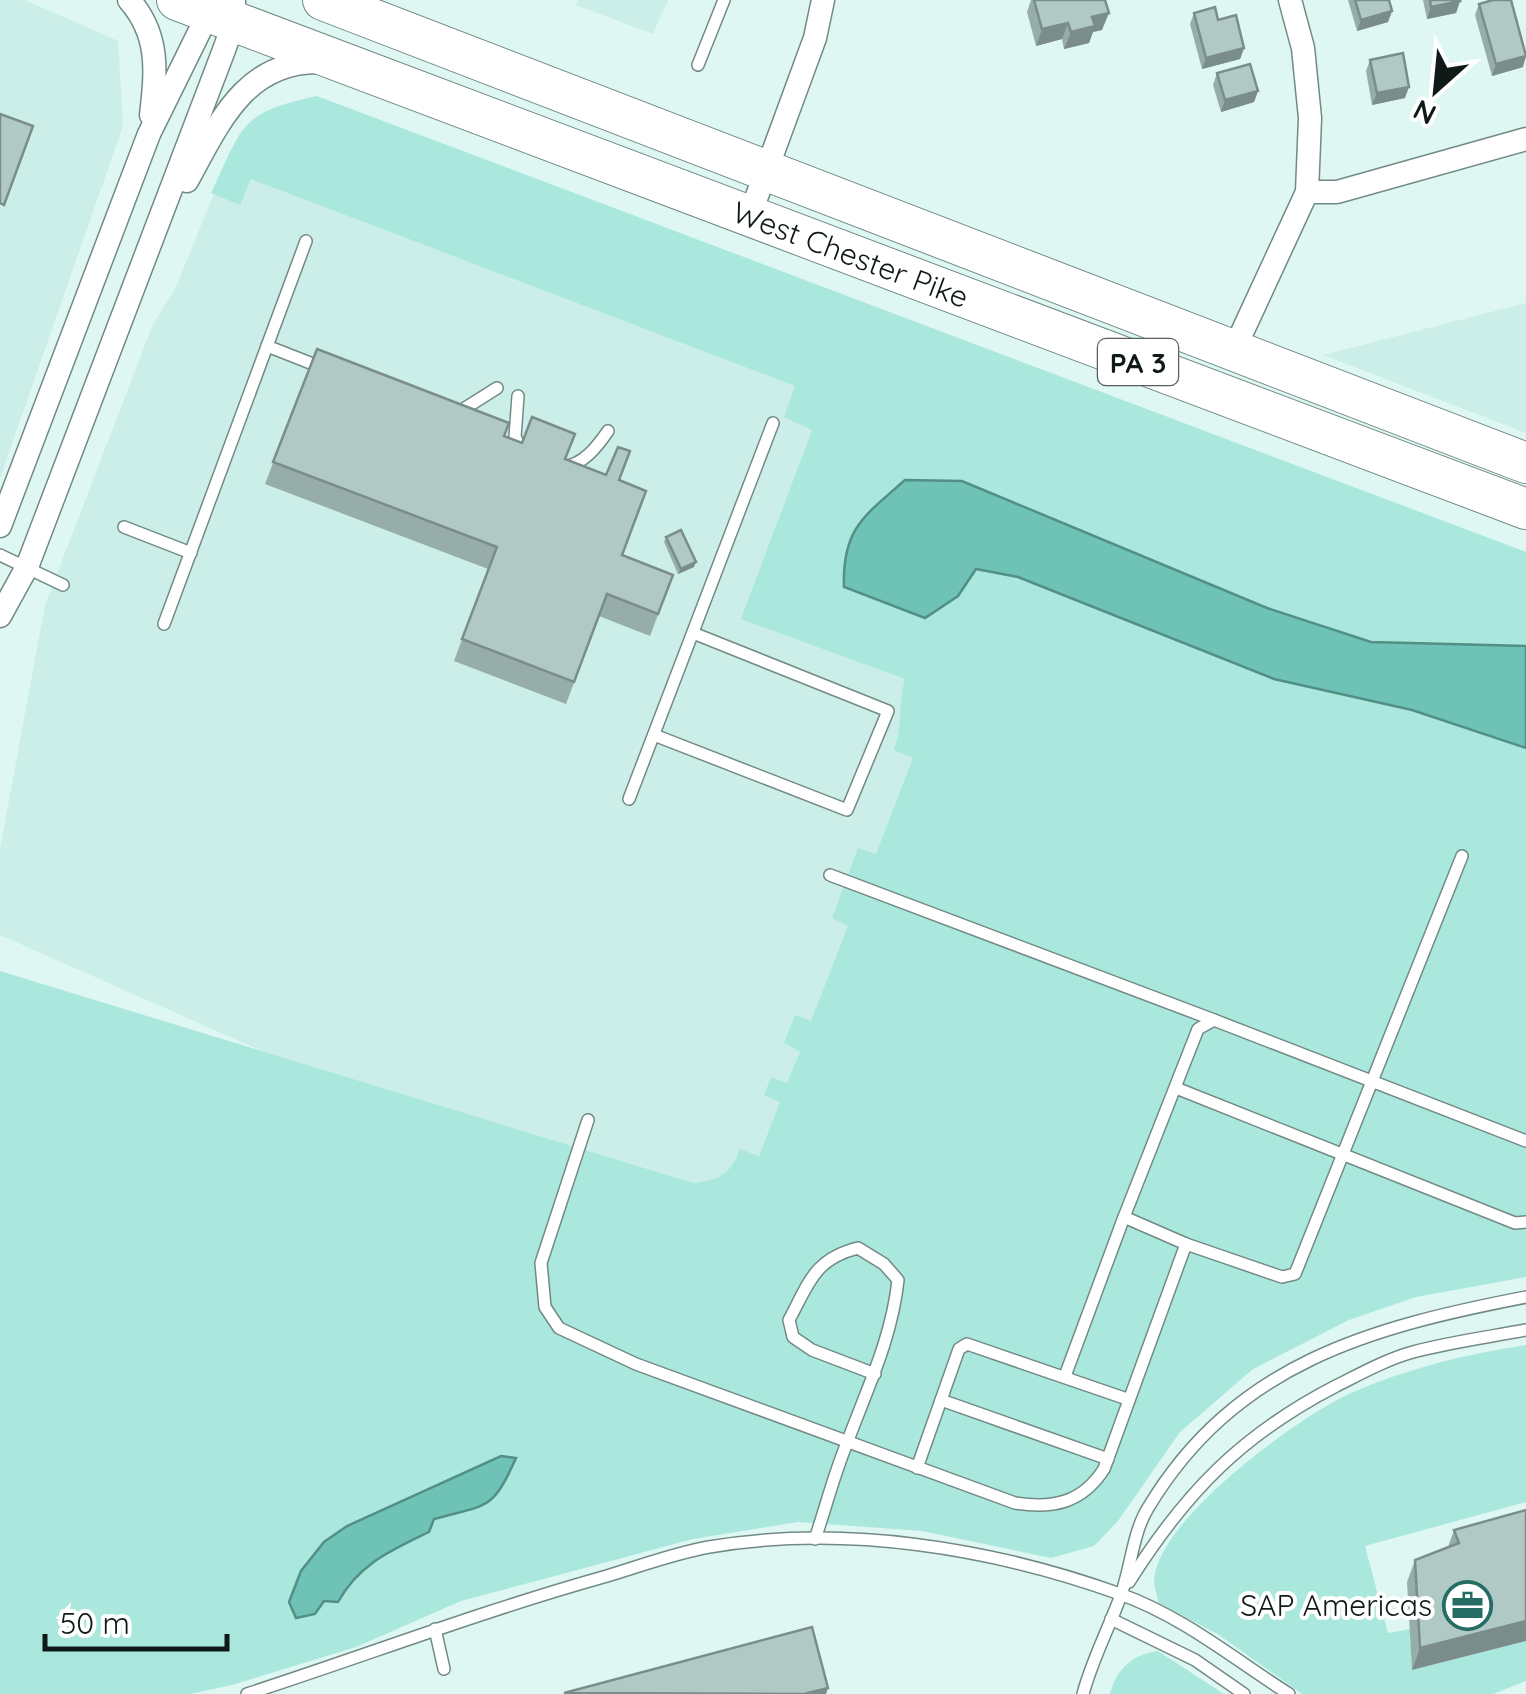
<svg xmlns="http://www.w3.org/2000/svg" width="1526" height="1694" font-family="Quicksand,sans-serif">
<rect width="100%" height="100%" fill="#def7f3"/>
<g fill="#cbefe8">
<path d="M0 0H25L118 41 123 126 0 478Z"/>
<path d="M578 0H668L653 34 576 5Z"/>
<path d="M228 159 853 400 1015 699 771 1196 580 1192 0 935V849L45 605 153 324 176 287Z"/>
<path d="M1526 303V433L1323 355Z"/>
</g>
<g fill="#aae8de">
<path d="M317 96 1526 552V1277L1416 1297 1349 1320 1253 1369 1180 1432 1118 1521 1094 1546 1051 1558 922 1531 798 1522 693 1539 461 1601 356 1647 232 1685 189 1694H0V971L693 1183C720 1180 730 1175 740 1149L759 1156 780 1102 764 1095 771 1077 787 1083 800 1052 784 1043 795 1015 811 1021 848 926 832 918 858 848 876 854 913 758 894 750C903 725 898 705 905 679L741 619 812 430 784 417 795 386 251 179 240 205 211 193C244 124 239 113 317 96Z"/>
<path d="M1526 1345V1502L1365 1546 1388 1633 1410 1629 1412 1670 1526 1641V1681L1493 1694H1302L1219 1635 1159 1603C1157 1596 1154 1587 1154 1580 1158 1519 1297 1418 1349 1394 1405 1369 1466 1354 1526 1345Z"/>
<path d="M1158 1651 1224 1694H1110C1116 1669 1133 1654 1158 1651Z"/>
</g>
<g fill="#6ec2b6" stroke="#528f86" stroke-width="2.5">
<path d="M905 480 962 481 1267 608 1371 642 1526 646V748L1412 710 1274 679 1018 577 976 569 958 596 925 618 844 587C842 529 864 516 905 480Z"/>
<path d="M501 1456 516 1458C492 1511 489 1504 434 1519L429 1532C390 1551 359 1564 338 1602L324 1601 315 1614 296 1618 289 1602 301 1571 324 1542 347 1526Z"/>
</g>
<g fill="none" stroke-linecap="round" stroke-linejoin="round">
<defs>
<g id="lane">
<path d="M698 65 724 0"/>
<path d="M267 346 323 368"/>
<path d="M518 396 515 437 521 449"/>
<path d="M459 412 497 388"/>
<path d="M563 467C583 465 597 447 608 431"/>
<path d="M124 527 191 553"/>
<path d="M0 555 63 585"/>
<path d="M164 624 306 241"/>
<path d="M654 735 847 810 888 711 693 633"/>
<path d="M629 799 773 423"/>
<path d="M830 875 1214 1020"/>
<path d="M1176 1088 1515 1223 1526 1222"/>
<path d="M588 1120 541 1263 545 1307 559 1328 636 1364 1015 1503C1053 1509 1082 1503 1104 1469L1186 1244 1282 1277 1295 1274 1462 856"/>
<path d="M1186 1244 1124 1217 1198 1029 1214 1020 1526 1141"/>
<path d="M1065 1376 1124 1217"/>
<path d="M941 1400 1108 1459"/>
<path d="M917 1468 959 1349 967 1344 1127 1399"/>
<path d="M815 1539C826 1507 834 1474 847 1443 867 1389 892 1338 898 1280L884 1264 858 1248C814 1259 809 1283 789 1320L793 1337 812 1350 875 1374"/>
<path d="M1129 1582C1185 1493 1241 1435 1336 1386 1360 1374 1387 1359 1413 1352 1450 1342 1489 1337 1526 1330"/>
<path d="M1111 1619 1195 1660 1244 1694"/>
<path d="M435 1629 444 1669"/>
<path d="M247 1694C367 1655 485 1610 607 1576 640 1566 675 1553 709 1547 844 1524 992 1548 1120 1594 1182 1616 1234 1659 1289 1694"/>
<path d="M1083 1694C1092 1660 1109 1628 1121 1595 1131 1567 1133 1532 1148 1508 1235 1363 1371 1327 1526 1297"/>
</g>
<g id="street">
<path d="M129 0C160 35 156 72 151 115"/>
<path d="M187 181C219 123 245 60 321 62"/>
<path d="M1307 192H1337L1526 139"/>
<path d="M750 215 815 38 823 0"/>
<path d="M1233 352 1307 192 1310 118 1303 48 1290 0"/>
<path d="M0 526 149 134 214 2"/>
<path d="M0 616 27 567 224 50 234 22V0"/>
</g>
<g id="highway">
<path id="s1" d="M177 0 1526 509"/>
<path d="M323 0 1526 463"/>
</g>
</defs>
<use href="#lane" stroke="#728a86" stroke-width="14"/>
<use href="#street" stroke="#728a86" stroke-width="25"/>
<use href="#highway" stroke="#728a86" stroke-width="42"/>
<use href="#lane" stroke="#fff" stroke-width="11"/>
<use href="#street" stroke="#fff" stroke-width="22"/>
<use href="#highway" stroke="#fff" stroke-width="40"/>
</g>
<g fill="#97ada9">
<path d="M1031 0H1105L1102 30 1093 32 1089 43 1064 49 1062 39 1036 46 1027 12Z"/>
<path d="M1348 0H1389L1392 11 1388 22 1357 31Z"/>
<path d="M1423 0H1459L1460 1 1456 13 1427 19Z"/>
<path d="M1479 4 1523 67 1492 76 1475 15Z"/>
<path d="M1194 13 1218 20 1244 48 1240 59 1202 69 1190 24Z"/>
<path d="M1370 60 1405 98 1372 105 1366 71Z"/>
<path d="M1217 73 1258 91 1254 102 1221 112 1213 85Z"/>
<path d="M317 349 504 436 619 480 622 555 673 575 650 636 599 616 566 704 454 661 488 569 265 484Z"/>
<path d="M666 537 694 567 678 574 664 542Z"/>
<path d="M1526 1510 1412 1670 1407 1582 1415 1560 1448 1547 1454 1530Z"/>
</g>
<g fill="#7b8d8a">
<path d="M1460 1 1456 13 1427 19 1431 7Z"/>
<path d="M1392 11 1388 22 1357 31 1361 20Z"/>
<path d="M1109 13 1102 30 1093 32 1089 43 1064 49 1071 32 1092 17Z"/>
<path d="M1068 23 1062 39 1036 46 1042 29Z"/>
<path d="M1244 48 1240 59 1202 69 1206 58Z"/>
<path d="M1526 56 1523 67 1492 76 1496 64Z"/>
<path d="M1409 87 1405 98 1372 105 1377 93Z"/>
<path d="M1258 91 1254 102 1221 112 1225 100Z"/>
<path d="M696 562 694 567 678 574 681 569Z"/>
<path d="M1526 1621V1641L1412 1670 1420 1648Z"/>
<path d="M828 1688 826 1694H804Z"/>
</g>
<g fill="#b0c9c5" stroke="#7b8d8a" stroke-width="2.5">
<path d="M1034 0H1105L1109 13 1092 17 1095 26 1071 32 1068 23 1042 29Z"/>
<path d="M1355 0H1389L1392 11 1361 20Z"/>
<path d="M1430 0H1459L1460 1 1431 7Z"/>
<path d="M1493 0H1511L1526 56 1496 64 1479 4Z"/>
<path d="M1215 7 1218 20 1236 15 1244 48 1206 58 1194 13Z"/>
<path d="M1403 53 1409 87 1377 93 1370 60Z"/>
<path d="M1250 64 1258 91 1225 100 1217 73Z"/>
<path d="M0 114 33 126 4 205 0 203Z"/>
<path d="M317 349 509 423 504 436 522 443 532 417 575 434 565 459 606 475 618 447 630 451 619 480 646 491 622 555 673 575 658 614 607 594 574 682 462 639 497 547 273 462Z"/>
<path d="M681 530 696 562 681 569 666 537Z"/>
<path d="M1526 1510V1621L1420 1648 1415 1560 1459 1543 1454 1530Z"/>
<path d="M812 1627 828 1688 804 1694 564 1693Z"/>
</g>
<defs>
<symbol id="office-ring" viewBox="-11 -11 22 22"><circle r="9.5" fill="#fff" stroke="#256d64" stroke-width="1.5"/><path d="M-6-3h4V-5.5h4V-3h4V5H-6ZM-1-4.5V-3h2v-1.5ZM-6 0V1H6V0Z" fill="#256d64"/></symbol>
</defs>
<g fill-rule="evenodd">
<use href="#office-ring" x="1440" y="1578" width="55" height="55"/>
</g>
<g text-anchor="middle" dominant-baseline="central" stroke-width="8" stroke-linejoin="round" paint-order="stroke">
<rect fill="#fff" stroke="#575e5d" stroke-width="2.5" x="1098" y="339" width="80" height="46" rx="8"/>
<g font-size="28" font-weight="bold" fill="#0f1917">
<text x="1138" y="362">PA 3</text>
</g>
<g font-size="30" fill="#0f1917" stroke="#fff">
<text stroke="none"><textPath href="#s1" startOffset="720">West Chester Pike</textPath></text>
</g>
<g font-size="30" fill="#0f1917" stroke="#fff" text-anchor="end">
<text x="1432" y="1605">SAP Americas</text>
</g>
</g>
<g transform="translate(1436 90) rotate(207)" stroke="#ffffff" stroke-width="8" paint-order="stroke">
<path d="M0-8L18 38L0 25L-18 38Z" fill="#0f1917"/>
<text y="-15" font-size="28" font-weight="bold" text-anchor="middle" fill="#0f1917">N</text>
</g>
<path d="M45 1634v15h182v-15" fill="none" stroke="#0f1917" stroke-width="5"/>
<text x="60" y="1634" font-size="30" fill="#0f1917" stroke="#ffffff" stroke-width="8" paint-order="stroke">50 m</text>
</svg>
